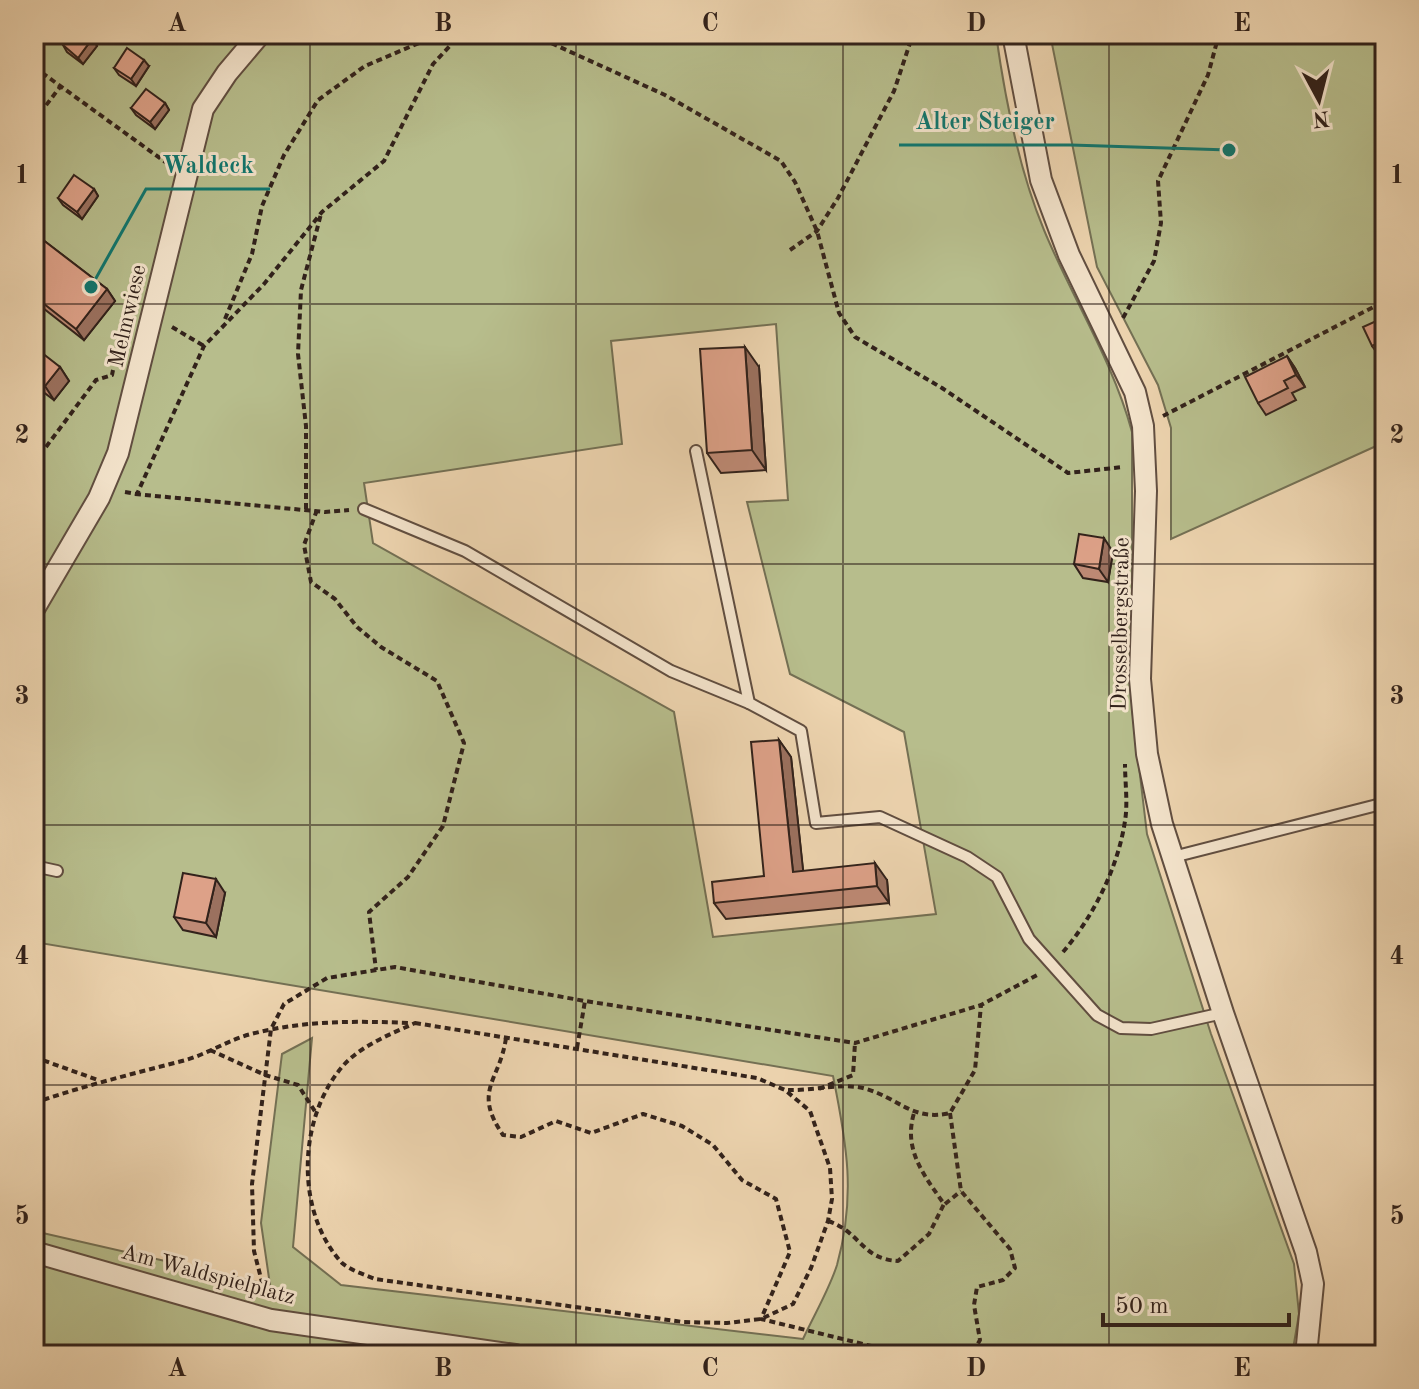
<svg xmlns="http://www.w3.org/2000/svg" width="1419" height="1389" font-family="'Old Standard TT',serif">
<rect width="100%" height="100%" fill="#edd4af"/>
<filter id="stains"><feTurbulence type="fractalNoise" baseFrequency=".0025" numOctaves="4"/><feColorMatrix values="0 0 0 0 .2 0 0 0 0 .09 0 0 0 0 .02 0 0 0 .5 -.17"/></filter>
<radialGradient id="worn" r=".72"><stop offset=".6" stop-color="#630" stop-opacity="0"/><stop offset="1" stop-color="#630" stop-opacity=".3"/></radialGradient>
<g fill="#b7bd8c" stroke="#747054" stroke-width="2" fill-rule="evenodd">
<path d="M34 34H996C1005 99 1019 170 1044 230 1072 298 1113 361 1132 432V708L1147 834 1211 1034 1294 1264 1299 1314 1292 1355H34V1231L270 1285 261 1223 282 1054 312 1038 293 1247 341 1285 803 1339C814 1315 829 1290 837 1265 856 1196 847 1145 833 1076L34 942ZM776 324 788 500 747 502 790 674 904 732 936 914 713 937 674 712 373 543 364 483 622 444 611 341Z"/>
<path d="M1050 34H1385V442L1171 539V428L1158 385 1097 267Z"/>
</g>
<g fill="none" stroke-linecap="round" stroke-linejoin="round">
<defs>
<g id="service">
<path d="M696 451 749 703 801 731 816 823 880 817 967 857 997 877 1029 939 1097 1015 1121 1028 1151 1029 1223 1013"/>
<path d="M364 509 465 551 671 671 749 703"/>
<path d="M1173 857 1385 803"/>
<path d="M34 866 57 871"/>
<path d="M1374 1355 1385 1352"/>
</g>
<g id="minor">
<path d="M1013 34 1041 180 1069 255 1135 392 1143 426 1146 491 1140 679 1147 754 1162 824 1223 1013 1306 1252 1313 1284 1306 1355"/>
<path d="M34 609 99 498 118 453 203 109 227 73 260 34"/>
<path d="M34 1252 271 1320 515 1355"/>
</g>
</defs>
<use href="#service" stroke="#614e40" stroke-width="14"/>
<use href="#minor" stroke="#614e40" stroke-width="24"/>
<g stroke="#32221b" stroke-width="4" stroke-dasharray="6 4" stroke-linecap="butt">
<path d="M363 34 455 41 540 38 665 95 781 161 795 182 817 231 839 313 855 337 942 388 1068 473 1123 467"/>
<path d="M34 67 168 164"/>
<path d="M34 121 60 87"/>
<path d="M790 250 817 231 838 198 894 91 913 34"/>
<path d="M1123 318 1154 261 1161 223 1158 181 1208 75 1219 34"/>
<path d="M225 319 252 254 262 206 284 155 318 100 365 66 426 40"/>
<path d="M172 327 204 346"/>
<path d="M1163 416 1385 301"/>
<path d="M34 463 96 380 112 375 113 370"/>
<path d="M125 492 137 494 204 346 264 284 322 212 384 161 433 64 461 34"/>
<path d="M135 494 325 512 349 510"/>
<path d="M306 509V426L298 354 301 290 321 214"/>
<path d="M317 510 304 545 311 582 335 599 357 627 381 647 437 681 464 743 443 826 408 877 369 912 376 970"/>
<path d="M1063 952C1093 917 1118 868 1125 821 1128 803 1125 782 1125 764"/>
<path d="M415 1023 757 1078 785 1090 810 1111 830 1168 832 1199 828 1221 811 1268 793 1304 761 1319 727 1323 683 1322 375 1279C365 1275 350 1270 342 1263 296 1213 298 1124 338 1072 356 1047 389 1035 415 1023Z"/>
<path d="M506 1038C500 1081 472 1090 503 1135L521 1137 556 1121 591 1133 643 1114 682 1126 713 1145 742 1180 776 1199 790 1252 761 1319 908 1355"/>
<path d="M577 1048 585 1001"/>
<path d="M210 1050 265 1075 298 1085 316 1113"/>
<path d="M34 1057 98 1080"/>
<path d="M819 1089 853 1075 855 1043"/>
<path d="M788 1090C811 1091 841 1083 863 1088 898 1097 912 1122 950 1113L975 1070 981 1005"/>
<path d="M34 1103C83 1086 132 1074 182 1061 206 1055 228 1040 251 1034 305 1020 356 1021 411 1023"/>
<path d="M950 1113 961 1191 1010 1249 1015 1268 1003 1280 977 1287 974 1305 980 1340 971 1355"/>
<path d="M945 1204 961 1191"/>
<path d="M828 1221C861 1232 861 1259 898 1261L929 1234 944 1204C924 1175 903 1150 914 1113"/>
<path d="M265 1294 254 1251 252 1184 271 1029 284 1004 327 978 395 967 585 1001 855 1043 981 1005 1039 974"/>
</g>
<use href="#service" stroke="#f3e3cb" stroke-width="10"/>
<use href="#minor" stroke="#f3e3cb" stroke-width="20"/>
</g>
<g fill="#be8a75" stroke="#32221b" stroke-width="2">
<path d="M92 39 97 46 83 64 67 52 63 45Z"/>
<path d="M149 66 136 86 119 75 114 68Z"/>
<path d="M165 103 169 110 155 129 136 115 131 108Z"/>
<path d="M94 189 98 196 82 219 63 205 58 198Z"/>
<path d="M34 233 107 289 115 301 84 340 34 301Z"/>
<path d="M1385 317V349L1377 353 1372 346Z"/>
<path d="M34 353 60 367 69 381 54 400 34 385Z"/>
<path d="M1287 356 1295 368 1305 387 1292 393 1296 400 1266 415 1258 403Z"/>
<path d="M759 367 766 470 721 473 707 453Z"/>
<path d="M1113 552 1108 582 1083 578 1074 564Z"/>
<path d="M779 740 791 757 803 871 887 880 889 903 726 919 714 903 764 876Z"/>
<path d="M225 893 216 937 183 930 174 917Z"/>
</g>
<g fill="#9b715f" stroke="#32221b" stroke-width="2">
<path d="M92 39 97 46 83 64 78 58Z"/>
<path d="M144 60 149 66 136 86 131 79Z"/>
<path d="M165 103 169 110 155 129 150 122Z"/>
<path d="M94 189 98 196 82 219 77 212Z"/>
<path d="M107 289 115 301 84 340 76 329Z"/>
<path d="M745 347 759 367 766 470 752 450Z"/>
<path d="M1287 356 1295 368 1305 387 1296 375Z"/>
<path d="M60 367 69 381 54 400 45 386Z"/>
<path d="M38 420 43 426 34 438V425Z"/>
<path d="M1104 538 1113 552 1108 582 1099 569Z"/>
<path d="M779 740 791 757 805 888 793 872Z"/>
<path d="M875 863 887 880 889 903 877 886Z"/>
<path d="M216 879 225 893 216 937 206 923Z"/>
</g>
<g fill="#dda188" stroke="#32221b" stroke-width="2">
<path d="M72 34H85L92 39 78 58 63 45Z"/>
<path d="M127 48 144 60 131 79 114 68Z"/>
<path d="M146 89 165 103 150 122 131 108Z"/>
<path d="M74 175 94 189 77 212 58 198Z"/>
<path d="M34 233 107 289 76 329 34 296Z"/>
<path d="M1385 317V340L1372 346 1363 327Z"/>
<path d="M745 347 752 450 707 453 700 349Z"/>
<path d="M37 349 60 367 45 386 34 378V353Z"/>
<path d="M1287 356 1296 375 1284 381 1288 388 1258 403 1245 377Z"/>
<path d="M1079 534 1104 538 1099 569 1074 564Z"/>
<path d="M779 740 793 872 875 863 877 886 714 903 712 882 764 876 751 742Z"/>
<path d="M183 873 216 879 206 923 174 917Z"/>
</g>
<path fill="none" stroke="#32221b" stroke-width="2" stroke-opacity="0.55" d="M310 34V1355M576 34V1355M843 34V1355M1109 34V1355M34 304H1385M34 564H1385M34 825H1385M34 1085H1385"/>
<g text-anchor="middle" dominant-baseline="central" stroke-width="6" stroke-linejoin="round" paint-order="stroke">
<g font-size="22" fill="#32221b" stroke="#f3e3cb">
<text transform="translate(128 316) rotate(-77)">Melmwiese</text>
<text transform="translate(1121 624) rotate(-89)">Drosselbergstraße</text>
<text transform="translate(208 1275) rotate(15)">Am Waldspielplatz</text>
</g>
</g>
<path fill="none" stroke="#0f766e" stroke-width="3" d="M1229 150L1071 145H899M91 287L146 189H270"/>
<g fill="#0f766e" stroke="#f3e3cb" stroke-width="3">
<circle cx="1229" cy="150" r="8"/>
<circle cx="91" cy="287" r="8"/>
</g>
<g font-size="24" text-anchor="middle" font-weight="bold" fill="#0f766e" stroke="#f3e3cb" stroke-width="6" stroke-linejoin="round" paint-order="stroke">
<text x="985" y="129">Alter Steiger</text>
<text x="208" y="173">Waldeck</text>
</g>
<rect width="1419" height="1389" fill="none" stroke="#edd4af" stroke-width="88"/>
<g transform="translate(1319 100) rotate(173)" stroke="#f3e3cb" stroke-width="6" paint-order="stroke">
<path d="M0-6L14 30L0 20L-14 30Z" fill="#32221b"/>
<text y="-12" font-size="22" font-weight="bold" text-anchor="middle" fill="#32221b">N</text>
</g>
<path d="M1103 1313v12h186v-12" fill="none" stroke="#32221b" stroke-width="4"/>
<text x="1115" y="1313" font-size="24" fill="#32221b" stroke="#f3e3cb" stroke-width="6" paint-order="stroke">50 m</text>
<rect x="44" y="44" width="1331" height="1301" fill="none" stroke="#32221b" stroke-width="3"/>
<g font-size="26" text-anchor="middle" font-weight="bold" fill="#32221b">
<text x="177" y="31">A</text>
<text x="443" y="31">B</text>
<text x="710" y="31">C</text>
<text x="976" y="31">D</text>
<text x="1242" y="31">E</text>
<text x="22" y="183">1</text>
<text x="1397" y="183">1</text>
<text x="22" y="443">2</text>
<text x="1397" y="443">2</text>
<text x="22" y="704">3</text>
<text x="1397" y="704">3</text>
<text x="22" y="964">4</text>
<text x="1397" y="964">4</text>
<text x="22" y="1224">5</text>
<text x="1397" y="1224">5</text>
<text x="177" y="1376">A</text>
<text x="443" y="1376">B</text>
<text x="710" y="1376">C</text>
<text x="976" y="1376">D</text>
<text x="1242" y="1376">E</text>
</g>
<rect width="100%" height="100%" filter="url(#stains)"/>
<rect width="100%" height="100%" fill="url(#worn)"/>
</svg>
